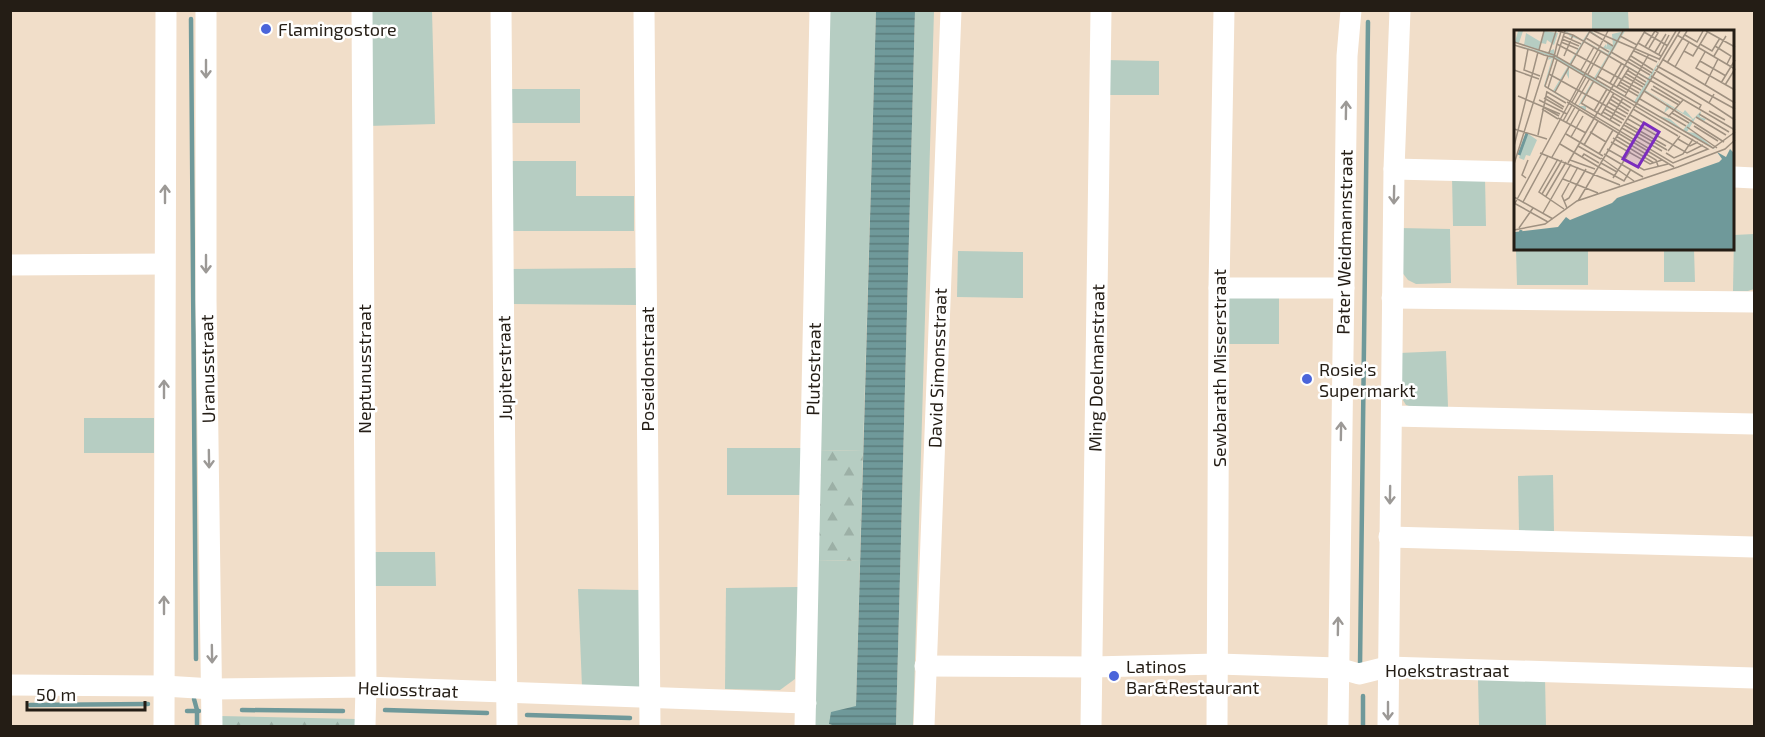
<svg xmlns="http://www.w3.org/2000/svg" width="1765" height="737" font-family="'Exo 2',sans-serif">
<defs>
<pattern id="forest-firs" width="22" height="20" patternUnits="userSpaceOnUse" patternTransform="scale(1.5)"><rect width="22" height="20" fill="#b6cdc2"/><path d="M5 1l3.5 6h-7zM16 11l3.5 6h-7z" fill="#9cb0a6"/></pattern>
<pattern id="water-rules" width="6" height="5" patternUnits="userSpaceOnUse" patternTransform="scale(1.5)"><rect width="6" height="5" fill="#6f999a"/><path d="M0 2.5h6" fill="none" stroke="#5b7c7c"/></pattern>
</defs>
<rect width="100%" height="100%" fill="#f1dec9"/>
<g fill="#b6cdc2">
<path d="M367 11H432L435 124 368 126Z"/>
<path d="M826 11H876L863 451 817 450Z"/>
<path d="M915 11H934L913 726H896Z"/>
<path d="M1592 11H1628L1629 31H1592Z"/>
<path d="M1104 60 1159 61V95H1104Z"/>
<rect x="512" y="89" width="68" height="34"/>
<path d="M510 161H576V196H634V231H511Z"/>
<path d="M1452 177 1485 178 1486 226H1453Z"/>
<path d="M1399 228 1450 229 1451 283 1416 284 1408 280 1401 271Z"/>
<path d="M1754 234V289L1748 291H1733L1734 235Z"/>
<path d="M1516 249H1588V285H1517Z"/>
<path d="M1664 249H1694L1695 282H1664Z"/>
<path d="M958 251 1023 252V298L957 297Z"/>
<path d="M636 268V305L511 304 510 269Z"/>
<path d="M1228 296H1279V344H1226Z"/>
<path d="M1446 351 1448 407H1412L1406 405 1401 397 1399 353Z"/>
<rect x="84" y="418" width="70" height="35"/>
<rect x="727" y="448" width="77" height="47"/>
<path d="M1553 475 1554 532H1519L1518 476Z"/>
<path d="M371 552H435L436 586H372Z"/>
<path d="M816 560 860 561 856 706 829 724 835 726H811Z"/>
<path d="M798 587 795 679 780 690 725 689 726 588Z"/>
<path d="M578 589 639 590 640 687H582Z"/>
<path d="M1545 678 1546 726H1479L1478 679Z"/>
</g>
<g fill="url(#forest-firs)">
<path d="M817 450 863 451 860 561 816 560Z"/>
<path d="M220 716 356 719V726H220Z"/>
</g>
<path fill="url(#water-rules)" d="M876 11H915L896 726H835L829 724 831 712 856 706Z"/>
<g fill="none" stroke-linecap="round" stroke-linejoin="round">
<g stroke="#6f999a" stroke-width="4.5">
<path d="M191 19 196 659"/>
<path d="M1360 666 1368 22"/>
<path d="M194 699 197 710V726"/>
<path d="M30 705 148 704"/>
<path d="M242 710 343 711"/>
<path d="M385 710 487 713"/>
<path d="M187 711H199"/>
<path d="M527 715 630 718"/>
<path d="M1363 726V696"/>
</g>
<g stroke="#fff" stroke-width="21">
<path d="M206 10V300L212 726"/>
<path d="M362 10 366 687 365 726"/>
<path d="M501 10 507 726"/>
<path d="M644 10 650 726"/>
<path d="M1394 169 1516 172"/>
<path d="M1734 177 1754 178"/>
<path d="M10 265 164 264"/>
<path d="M1219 288H1344"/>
<path d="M1392 298 1754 302"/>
<path d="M1392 416 1754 424"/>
<path d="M1389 537 1754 547"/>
<path d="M925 666 1092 667 1218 664 1338 668 1359 674 1387 667 1754 678"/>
<path d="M10 685 164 686 213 689 366 687 806 703"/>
<path d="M164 726 166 10"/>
<path d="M805 726 820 10"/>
<path d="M924 726 951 10"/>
<path d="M1091 726 1101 10"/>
<path d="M1217 726 1219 288 1224 10"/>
<path d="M1338 726 1347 56 1351 10"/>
<path d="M1388 726 1394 169 1400 10"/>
</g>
</g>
<defs><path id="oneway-shaft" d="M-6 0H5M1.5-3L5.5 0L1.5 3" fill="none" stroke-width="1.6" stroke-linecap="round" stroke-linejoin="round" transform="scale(1.5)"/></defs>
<g stroke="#9c9996">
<use href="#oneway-shaft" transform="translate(206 69) rotate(90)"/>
<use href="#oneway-shaft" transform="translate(1346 110) rotate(-89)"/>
<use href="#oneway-shaft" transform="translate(165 194) rotate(-90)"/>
<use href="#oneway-shaft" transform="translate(1394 195) rotate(91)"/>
<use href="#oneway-shaft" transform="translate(206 264) rotate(90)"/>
<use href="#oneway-shaft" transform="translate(164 389) rotate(-90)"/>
<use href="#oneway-shaft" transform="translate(1341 431) rotate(-89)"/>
<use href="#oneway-shaft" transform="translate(209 459) rotate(89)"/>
<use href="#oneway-shaft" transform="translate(1390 495) rotate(91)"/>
<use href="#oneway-shaft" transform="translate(164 605) rotate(-90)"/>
<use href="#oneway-shaft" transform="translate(1338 626) rotate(-89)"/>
<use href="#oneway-shaft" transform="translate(212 654) rotate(89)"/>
<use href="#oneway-shaft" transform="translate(1388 711) rotate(90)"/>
</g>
<g fill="#4b65da" stroke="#fff" stroke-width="2">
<circle cx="266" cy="29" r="6"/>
<circle cx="1307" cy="379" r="6"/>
<circle cx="1114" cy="676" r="6"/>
</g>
<g text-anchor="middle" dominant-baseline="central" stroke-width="5" stroke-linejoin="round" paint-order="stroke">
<g font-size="18" fill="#241d15" stroke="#fff" text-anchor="start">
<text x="278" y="29">Flamingostore</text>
<text x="1319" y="369">Rosie's<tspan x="1319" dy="21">Supermarkt</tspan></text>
<text x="1126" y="666">Latinos<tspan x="1126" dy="21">Bar&amp;Restaurant</tspan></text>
</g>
<g font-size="18" fill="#241d15" stroke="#fff">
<text transform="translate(1344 242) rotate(-89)">Pater Weidmannstraat</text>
<text transform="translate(504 368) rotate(-91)">Jupiterstraat</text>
<text transform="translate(937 368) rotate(-88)">David Simonsstraat</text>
<text transform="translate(1096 368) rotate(-89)">Ming Doelmanstraat</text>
<text transform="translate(1219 368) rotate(-90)">Sewbarath Misserstraat</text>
<text transform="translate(207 369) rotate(-91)">Uranusstraat</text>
<text transform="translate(364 369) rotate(-90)">Neptunusstraat</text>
<text transform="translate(647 369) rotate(-90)">Poseidonstraat</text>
<text transform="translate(813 369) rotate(-89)">Plutostraat</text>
<text x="1447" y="670">Hoekstrastraat</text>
<text transform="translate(408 689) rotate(2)">Heliosstraat</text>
</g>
</g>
<g transform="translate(1514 30)">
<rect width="220" height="220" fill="#f1dec9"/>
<path d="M4 1H9L5 13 10 15 12 3 27 12 30 1 44 3 40 15 33 10 32 14 27 13 25 20 33 22 40 19V25L55 34 69 11 55 6 56 4 51 2V1L69 10 75 1H77L88 9 76 2 71 11 94 24 96 20 89 18 92 14 93 18V12L99 16 98 4 111 1 96 26 134 48 146 30 131 60 161 78 169 83 171 80 179 89 187 81 186 87 192 89 190 91 182 87 173 102 182 103 202 120 142 85 156 89 169 100 178 89 157 77 150 83 153 74 135 63 130 61 123 73 133 80 120 72 134 49 95 25 81 49 110 65 109 66 70 43 97 60 80 51 65 76H72V81L56 72 64 76 79 50 55 37V49L52 43 41 62 53 71 30 56 38 28 34 30 35 26 0 14 39 25 1 12ZM70 11 94 25 80 48 57 35ZM39 28 54 36 39 61 31 57Z" fill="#b6cdc2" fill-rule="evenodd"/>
<path d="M13 103 23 110 16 126 12 125 10 130 5 128Z" fill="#b6cdc2"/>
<path d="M216 119 220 123V220H0L1 202 44 197 52 187 56 190 98 173 103 168 205 132 208 129 203 122 212 127Z" fill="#6f999a"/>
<path fill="none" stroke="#6f999a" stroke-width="3" d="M5 125 13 103M3 220 7 200"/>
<path fill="none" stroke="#9f9181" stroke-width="1.5" d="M44 1 59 5 221 100M80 1 145 29M192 1 221 17M76 2 99 16M130 2 154 16M163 5 221 39M171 5 183 12 189 1M49 6 67 14M106 6 123 15M72 8 95 22M48 9 65 16M0 12 40 25 199 118 221 102M47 12 64 19M124 13 147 26M43 14 127 60M186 14 198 21 206 8M0 15 20 21 30 25 34 26 39 27 40 28 194 119 159 133 32 57 31 56 35 44 40 28V27L43 14 46 5 47 1M201 16 217 26 213 34M131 17 141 1M135 18 144 3 141 1M14 19 10 40 26 46M25 20 30 1M120 21 143 32M170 21 179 26 194 1M97 22 136 45M141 22 152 4M191 22 182 38 221 60M35 23 42 1M145 24 155 5M43 26 51 1M50 26 59 5M117 26 139 40M200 26 212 6M115 29 138 43M148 29 221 73M145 30 162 1M186 31 212 46M153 33 173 1M57 34 76 1M143 36 221 79M161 37 175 12M0 40 25 49M67 40 80 17M113 40 132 52M141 40 195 73M111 43 131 55M35 44 112 87M74 44 87 21M83 46 113 63M110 46 129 57M137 46 187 75 185 79M82 49 109 1M106 52 125 63M96 53 108 33M207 53 221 30M105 55 124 66M191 55 204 29M211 55 221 39M139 56 167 73M103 57 115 38M34 58 43 30M137 59 165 75M130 61 210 112M33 62 52 73M41 62 55 37M200 64 195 73 221 90M4 66 46 84M32 66 50 77M98 66 117 78M111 66 135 24M30 68 49 79M96 69 115 81M126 69 172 96M25 70 53 84M53 72 160 137M58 72 72 47M94 72 114 84M67 73 106 96M61 74 76 48M67 74 80 51M29 77 45 86M28 79 44 89M91 79 110 90M119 79 164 106M80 81 93 59M195 81 211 90M89 82 108 93M158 83 175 93M185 84 215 102M87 85 100 63M116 85 145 102M154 87 169 70M182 87 212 105M44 88 72 103M114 89 173 123 189 115M96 90 109 68M49 91 58 75M52 93 61 77M112 93 152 116M110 95 153 120M180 96 204 111M173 97 203 118M108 98 148 121M0 99 33 109M76 102 92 112M52 104 89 126M24 105 33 61M102 106 142 130 144 136M57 107 69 86M99 108 140 133M164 109 176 116 184 112M97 112 136 134 148 130M46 114 83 136M70 115 84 91M0 116 24 22M64 116 87 129M93 119 130 140 154 134M154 121 166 106M26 123 106 155M152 123 160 128 169 124 179 109M85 124 99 100M90 124 129 147M38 127 65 80M68 127 70 124 85 133M87 128 120 151M44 129 25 162 50 179M56 130 81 139M54 133 131 1M87 133 103 142M0 134 34 26M83 136 110 151 117 139M12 148 8 145 14 130M99 148 116 121M49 149 84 163M28 164 48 130M32 166 52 132M0 167 39 189M50 171 55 168 72 139M64 171 166 1M9 172 34 126M0 173 34 192M0 175 94 1M53 178 48 166 64 137M29 183 57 134M5 198 19 178M0 200 31 194 63 171 164 137 211 119 221 110"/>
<path fill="#7b2cbf" fill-opacity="0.15" stroke="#7b2cbf" stroke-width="3" d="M130 93 145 102 124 137 109 129Z"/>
<rect width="220" height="220" fill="none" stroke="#241d15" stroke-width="3"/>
</g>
<rect width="1765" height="737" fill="none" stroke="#241d15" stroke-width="24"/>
<path d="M27 701v9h118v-9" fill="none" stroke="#241d15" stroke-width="3"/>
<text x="36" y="701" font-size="18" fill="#241d15" stroke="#ffffff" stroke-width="4.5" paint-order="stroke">50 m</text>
</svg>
